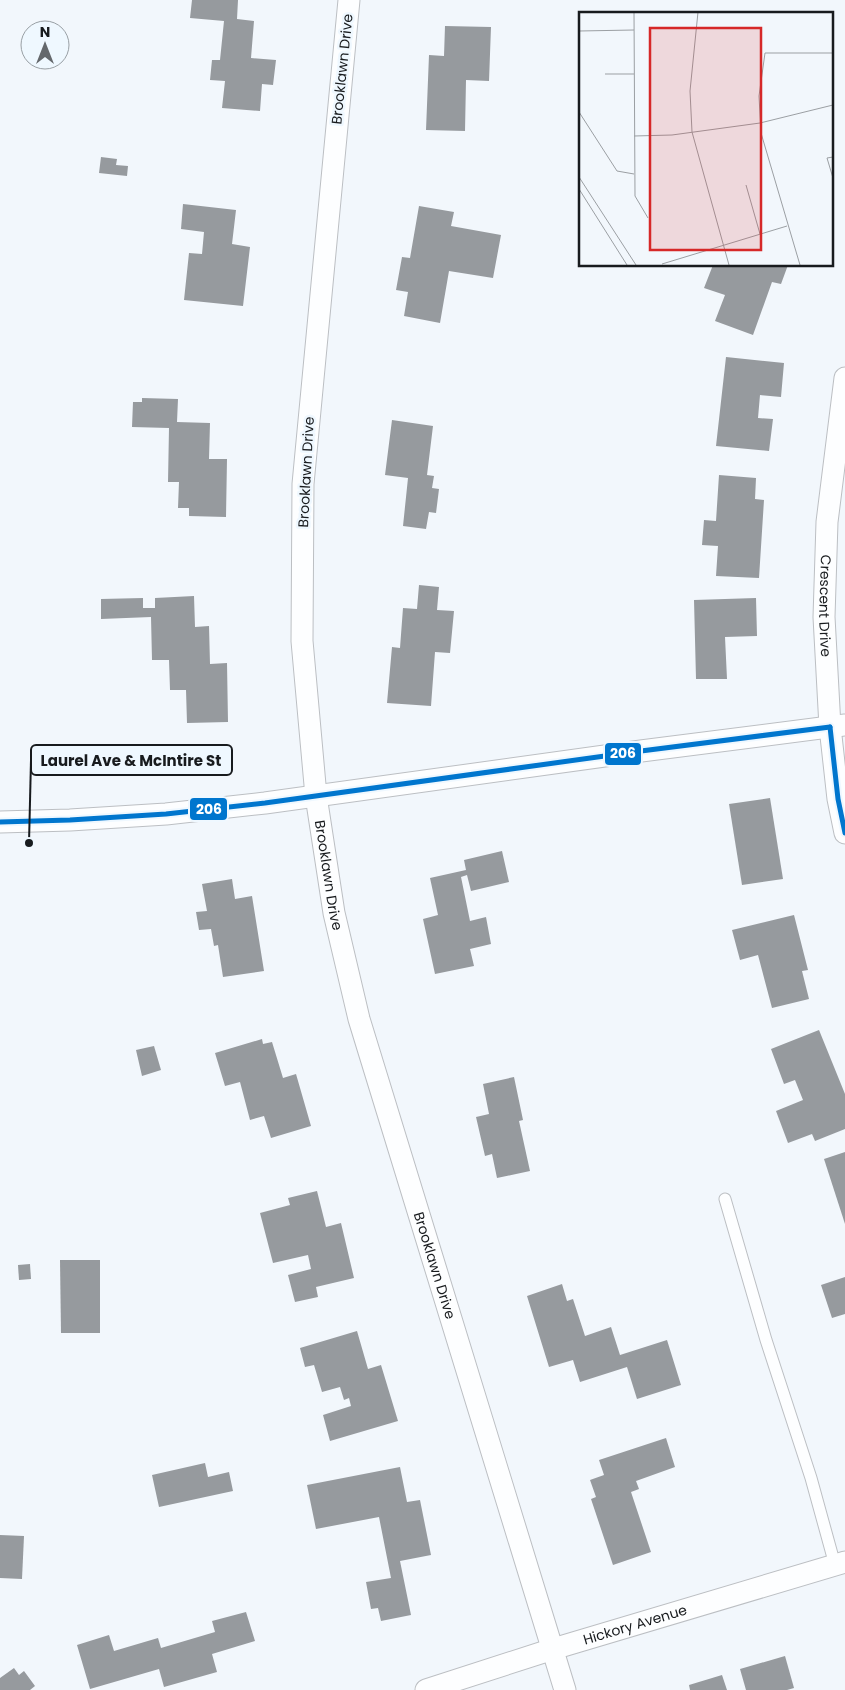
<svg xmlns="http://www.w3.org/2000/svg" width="845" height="1690" font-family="Poppins,sans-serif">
<rect width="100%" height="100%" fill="#f2f7fc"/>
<g fill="#969a9e">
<path d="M192 0H238L237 19 254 21 251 58 276 60 273 85 262 84 260 111 222 108 225 81 210 80 212 60H220L224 21 190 18Z"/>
<path d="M445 26 491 27 489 81 466 80 465 131 426 130 429 55 444 56Z"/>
<path d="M101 157 117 159 116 165 128 166 127 176 99 173Z"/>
<path d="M183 204 236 210 232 244 250 247 243 306 184 300 189 253 202 254 204 232 181 229Z"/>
<path d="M419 206 454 212 451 226 501 235 493 278 449 271 440 323 404 316 408 292 396 290 402 257 410 258Z"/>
<path d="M713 265H788L781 284 772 282 753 335 715 321 725 295 704 288Z"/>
<path d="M726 357 784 363 781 397 760 395 758 418 773 419 769 451 716 446Z"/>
<path d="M142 398 178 399 177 422 210 423 209 459H227L226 517 189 516V508H178L179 482H168L169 428 132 427 133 402H142Z"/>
<path d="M392 420 433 426 427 475 434 476 432 488 439 489 436 513 429 512 426 529 403 526 408 478 385 475Z"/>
<path d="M719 475 756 478 755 499 764 500 759 578 716 576 718 546 702 545 704 520 716 521Z"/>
<path d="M419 585 439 587 437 610 454 611 450 653 435 652 431 706 387 703 392 647 400 648 403 608 417 609Z"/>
<path d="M194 596 195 627 209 626 210 664 227 663 228 722 187 723 186 690H170L169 660H152L151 617 101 619V599L143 598V608H155V598Z"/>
<path d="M756 598 757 636 725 637 727 679H696L694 600Z"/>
<path d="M770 798 783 879 742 885 729 804Z"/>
<path d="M502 851 509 882 471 891 467 875 461 877 470 921 486 917 491 944 470 949 474 966 435 974 423 919 438 915 430 878 466 870 464 860Z"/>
<path d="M232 879 235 899 252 896 264 971 223 977 218 945 214 946 211 929 199 930 196 912 207 911 202 884Z"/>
<path d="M794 915 808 970 802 971 809 999 772 1008 758 955 740 960 732 930Z"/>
<path d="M819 1030 845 1094V1129L815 1141 812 1134 788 1143 776 1111 803 1100 795 1080 784 1084 771 1049Z"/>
<path d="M262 1039 263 1044 272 1042 283 1078 296 1074 311 1126 271 1138 264 1116 250 1120 240 1082 225 1086 215 1053Z"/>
<path d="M154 1046 161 1070 142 1076 136 1050Z"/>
<path d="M514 1077 523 1120 519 1121 530 1171 497 1178 492 1154 485 1156 476 1117 489 1114 483 1084Z"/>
<path d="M845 1152V1224L824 1159Z"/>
<path d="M317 1191 326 1227 341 1223 354 1278 316 1287 318 1297 295 1302 288 1275 311 1269 308 1255 273 1263 260 1213 290 1205 288 1198Z"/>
<path d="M60 1260H100V1333H61Z"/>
<path d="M30 1264 31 1279 19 1280 18 1265Z"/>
<path d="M845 1277V1314L832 1318 821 1285Z"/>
<path d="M562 1284 567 1301 573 1299 585 1336 611 1327 620 1355 667 1340 681 1385 637 1399 627 1367 580 1382 573 1360 549 1367 527 1296Z"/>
<path d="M357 1331 368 1369 381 1365 398 1421 330 1441 323 1415 351 1406 349 1398 344 1400 340 1387 322 1392 314 1365 305 1367 300 1348Z"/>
<path d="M666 1438 675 1467 636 1481 639 1489 631 1492 651 1552 613 1565 591 1499 596 1497 590 1480 604 1475 599 1460Z"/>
<path d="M205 1463 208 1477 229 1472 233 1491 159 1507 152 1475Z"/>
<path d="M400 1467 407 1502 420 1500 431 1555 400 1561 411 1615 381 1621 378 1608 371 1609 366 1582 391 1578 379 1517 316 1529 307 1485Z"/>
<path d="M0 1535 24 1536 22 1579 0 1578Z"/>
<path d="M246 1612 255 1641 212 1654 217 1672 164 1687 159 1669 90 1689 77 1645 109 1635 114 1651 158 1638 161 1648 215 1632 212 1621Z"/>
<path d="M785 1656 794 1688 787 1690H746L740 1669Z"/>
<path d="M14 1668 19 1675 24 1671 35 1686 30 1690H0V1678Z"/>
<path d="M722 1675 727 1690H690L689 1685Z"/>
</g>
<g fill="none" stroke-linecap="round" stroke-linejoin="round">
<defs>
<path id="service" d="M725 1199 766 1340 811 1478 835 1565"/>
<g id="minor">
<path id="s1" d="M349 0 303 484 302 641 316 796 334 913 359 1019 565 1690"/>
<path id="s2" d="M845 378 827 522 824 617 830 727 838 799 845 833"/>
<path d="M0 822 70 820 166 814 265 803 641 751 845 725"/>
<path id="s3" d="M426 1690 553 1649 845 1562"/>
</g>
</defs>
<use href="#service" stroke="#bcbfc3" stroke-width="13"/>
<use href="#minor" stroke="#bcbfc3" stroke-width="23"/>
<use href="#service" stroke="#fdfeff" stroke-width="11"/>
<use href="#minor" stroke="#fdfeff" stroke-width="21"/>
<defs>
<g id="bus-1">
<path d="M830 727 838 799 845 833"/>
<path d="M0 822 70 820 166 814 265 803 641 751 830 727"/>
</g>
</defs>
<use href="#bus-1" stroke="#eff8ff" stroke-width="9"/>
<use href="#bus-1" stroke="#0076ce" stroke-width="5"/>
</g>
<g text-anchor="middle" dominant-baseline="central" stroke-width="5" stroke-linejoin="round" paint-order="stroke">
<g font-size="14" fill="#181b1e" stroke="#eff8ff">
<text transform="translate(342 69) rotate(-84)">Brooklawn Drive</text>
<text transform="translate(306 472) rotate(-87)">Brooklawn Drive</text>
<text stroke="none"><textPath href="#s2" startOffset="229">Crescent Drive</textPath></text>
<text stroke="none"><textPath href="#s1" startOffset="879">Brooklawn Drive</textPath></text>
<text stroke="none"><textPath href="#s1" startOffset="1284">Brooklawn Drive</textPath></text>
<text stroke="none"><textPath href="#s3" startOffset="219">Hickory Avenue</textPath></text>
</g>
</g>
<g transform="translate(579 12)">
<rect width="254" height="254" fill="#f2f7fc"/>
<path fill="none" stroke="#9b9fa3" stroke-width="1" d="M55 0 56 184 69 206M119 0 111 79 113 120 150 253M0 19 55 18M26 62H55M0 100 38 159 55 162M55 124 93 123 181 111 254 93M254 145 248 146 254 166M0 165 57 253M167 173 181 222M0 177 48 253M83 252 208 214M221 253 182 121 180 84 186 41H254"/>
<path fill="#d62828" fill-opacity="0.15" stroke="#d62828" stroke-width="2.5" d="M71 16H182V238H71Z"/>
<rect width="254" height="254" fill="none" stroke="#181b1e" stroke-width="2.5"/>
</g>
<path fill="none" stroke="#181b1e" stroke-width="2" d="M29 843L31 760"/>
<circle fill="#181b1e" stroke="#eff8ff" stroke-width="2" cx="29" cy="843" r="5"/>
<rect fill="#eff8ff" stroke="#181b1e" stroke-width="2" x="31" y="745" width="201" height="30" rx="5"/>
<g font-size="15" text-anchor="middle" font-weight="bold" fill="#181b1e">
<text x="131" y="766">Laurel Ave &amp; McIntire St</text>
</g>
<g stroke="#eff8ff" stroke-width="2">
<rect x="604" y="742" width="38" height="24" rx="5" fill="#0076ce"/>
<rect x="189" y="797" width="39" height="24" rx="5" fill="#0076ce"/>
</g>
<g font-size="14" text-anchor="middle" font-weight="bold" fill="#fff">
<text x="623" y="758">206</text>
<text x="209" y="814">206</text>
</g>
<g transform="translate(45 45)"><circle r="24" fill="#eff8ff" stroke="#99a0a5"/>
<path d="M0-4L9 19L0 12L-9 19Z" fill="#64686c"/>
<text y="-8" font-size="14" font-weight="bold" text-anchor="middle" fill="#181b1e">N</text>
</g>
</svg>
